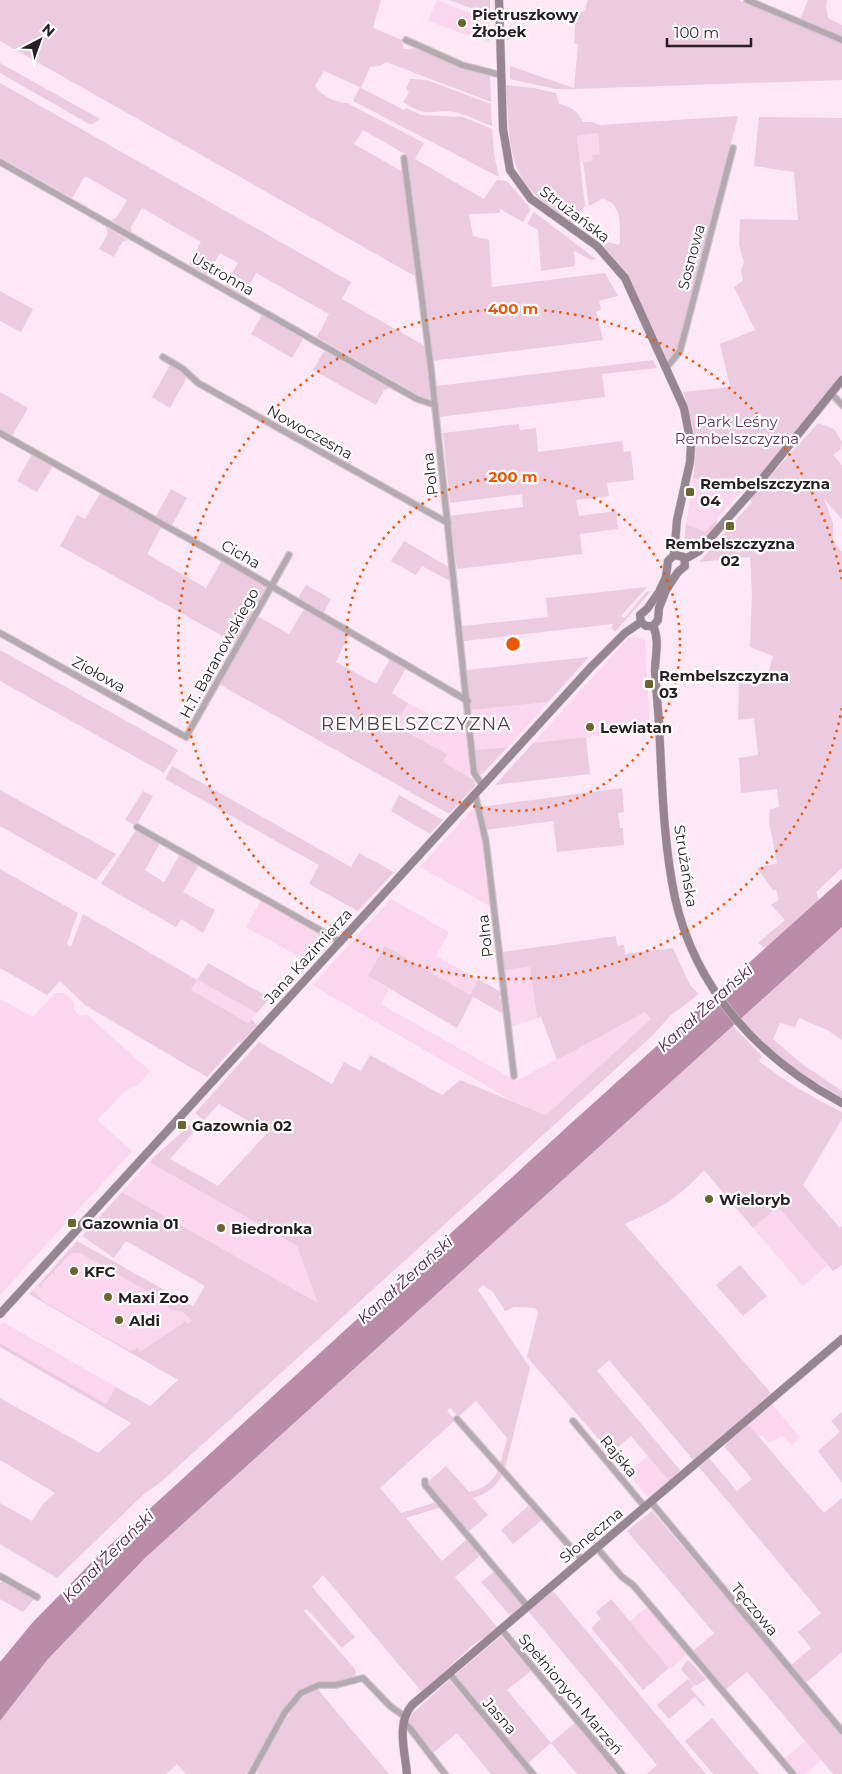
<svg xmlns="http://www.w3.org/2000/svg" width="842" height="1774" font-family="Montserrat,sans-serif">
<rect width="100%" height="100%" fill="#fee8f5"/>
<g fill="#fad7ec">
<path d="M437 0 490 21V43L428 21Z"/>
<path d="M598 133 601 154 593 161 580 162 577 136Z"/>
<path d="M693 478H753L705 532 686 524Z"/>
<path d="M629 637 645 640 650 730 533 743Z"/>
<path d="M548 702 508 747 475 750 471 710Z"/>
<path d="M408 703 469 737V777L442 762 446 754 395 726Z"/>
<path d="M475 806 485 849 484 865 490 906 420 867Z"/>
<path d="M391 899 449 932 436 956 478 979 470 995 368 976 389 989 381 1004 516 1081 645 1012 651 1019 546 1115 511 1100 312 985Z"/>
<path d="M261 900 326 938 328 943 310 963 246 927Z"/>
<path d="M530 967 537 1018 511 1027 504 970Z"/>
<path d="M198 980 257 1013 248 1023 191 991Z"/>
<path d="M55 993H64L74 1002V1010L80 1016 87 1015 150 1071 138 1085 126 1090 97 1120 132 1151 0 1295V999L33 1017Z"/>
<path d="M149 1162 297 1246 319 1304 122 1192Z"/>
<path d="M778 1207 828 1265 803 1286 753 1228Z"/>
<path d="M72 1247 273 1362 178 1380 29 1294Z"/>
<path d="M3 1322 116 1387 106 1404 0 1343V1325Z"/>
<path d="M772 1404 800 1437 792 1445 782 1436 769 1443 762 1435 759 1437 748 1424Z"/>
<path d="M648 1456 669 1481 651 1496H647L628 1473Z"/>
<path d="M647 1607 687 1654 670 1669 630 1621Z"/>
<path d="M805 1741 821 1760 805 1774H797L784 1759Z"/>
</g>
<g fill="#eccbdf">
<path d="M0 0H381L373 28 402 40 404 49 419 48 490 75 491 102 386 62 379 66 370 67 361 88 404 110 406 108 421 115 463 117 492 129 494 154 499 177 353 101 360 87 324 71 315 86C320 95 336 103 347 103L424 143 415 159 484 199 497 180 507 181 531 209 523 222 500 209V213L469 214 473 236 489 240 492 287 605 273 618 296 599 301 601 310 596 312 603 340 432 361 405 154 363 130 354 144 403 172 420 279 0 41Z"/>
<path d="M449 0H490V15Z"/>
<path d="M588 0H739L842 43V80L574 89H555L510 79V66L574 88 578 45 574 43 576 10 584 12Z"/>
<path d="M808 0H827L826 6 828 18 842 25V38L800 20Z"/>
<path d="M0 63 100 119 91 125 0 73Z"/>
<path d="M410 79 427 80 491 104 492 126C481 122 470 116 459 113 434 107 430 120 403 102L409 92 406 89Z"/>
<path d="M0 83 351 282 342 299 425 346 430 397 427 400 317 337 329 314 256 273 244 296 225 285 238 263 220 253 207 275 189 264 201 242 142 208 131 227 132 233 111 220 116 218 127 200 85 176 72 198 0 157Z"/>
<path d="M506 85 534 88 556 93 559 104C571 107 578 110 583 122H593L600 125 738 116 677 351 668 361 627 273 603 246 608 242 618 245 620 243C619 226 624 203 602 199L589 206 583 162 593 161 592 155 600 154 598 133 577 136 585 206 572 224C506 179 511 160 506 85Z"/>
<path d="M759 117 842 118V375L758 478H693C699 444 693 424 683 392L730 387 720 344 755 330 734 287 743 281 741 270 744 262 739 245 740 219 798 220 794 172 754 166Z"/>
<path d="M534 212 596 259 591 260 574 251 575 266 541 271 538 230 527 224Z"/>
<path d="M106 227 128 240 122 242 114 257 99 249 108 234Z"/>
<path d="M0 291 33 309 21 332 0 321Z"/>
<path d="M262 315 303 339 292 358 251 334Z"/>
<path d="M324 351 390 388 384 390 376 405 313 370Z"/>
<path d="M653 360 657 368 602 374 605 397 439 417 436 386Z"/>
<path d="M170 365 187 377 170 408 152 397Z"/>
<path d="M0 392 28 408 12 436 0 429Z"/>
<path d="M818 423 834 429 842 442 841 449 833 455 842 465V519L824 499 833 523V541L842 552V868L816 892 819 900 768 947H763L758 943 785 920 771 905 779 900 776 890H773L757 868 777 863 769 822 770 809 779 807 777 789 741 793 739 758 758 755 754 718 738 720 739 683 750 684 751 674H768L773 656 750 647 752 593 750 557 699 562 752 502 749 499Z"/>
<path d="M519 424 520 430 536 428 538 452 622 441 624 452 631 451 634 480 607 483 609 496 576 500 579 516 616 511 618 529 580 534 582 554 457 569 449 516 523 507 522 494 450 503 443 433Z"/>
<path d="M32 454 53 466 37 492 17 481Z"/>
<path d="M171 489 187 498 172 525 156 516Z"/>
<path d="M101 492 162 526 147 554 206 588 222 560 265 585 266 589 237 644 60 546 77 515 85 519Z"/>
<path d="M717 519 716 526 693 551 684 544 686 524 705 532Z"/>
<path d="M404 541 449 567 452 582 422 566 416 575 391 561Z"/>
<path d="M306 585 331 599 323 614 297 600Z"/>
<path d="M647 587 621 616 625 618 646 592 651 591 615 632 611 628 613 624 464 641 462 626 548 617 546 598Z"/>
<path d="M304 609 349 635 336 662 376 684 390 659 406 668 392 693 408 703 395 726 447 754 443 762 474 780 475 786 449 814 219 684 257 616 289 634Z"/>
<path d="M0 650 178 750 164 773 0 681Z"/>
<path d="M589 657 548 702 471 710 466 670Z"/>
<path d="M586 737 590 774 495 785 533 743Z"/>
<path d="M508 747 482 774H476L475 750Z"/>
<path d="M172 766 351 867 359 853 394 872 358 911 309 884 319 865 165 779Z"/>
<path d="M622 788 624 812 618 813 620 828H623L624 845 557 852 553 821 485 830 480 807Z"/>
<path d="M0 790 116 854 96 880 0 826Z"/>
<path d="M143 791 153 796 136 826 125 820Z"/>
<path d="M399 795 443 820 430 834 391 811Z"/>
<path d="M136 830 160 843 145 870 164 882 180 854 199 865 183 892 215 910 203 933 181 919 176 927 101 884Z"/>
<path d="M0 869 78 913 67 944 71 947 83 914 197 980 208 963 270 998 257 1013 198 980 191 990 248 1023 252 1019 257 1026 241 1043 239 1042 207 1077 85 1005 60 981 47 995 0 968Z"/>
<path d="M842 927V1040L829 1031 799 1018 795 1027 780 1023 773 1039 802 1064 842 1091V1098L787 1064 739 1018Z"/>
<path d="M616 936 617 946 624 945 625 954 673 948 690 985 699 994 670 1016 653 1035 161 1482 144 1494 57 1578 0 1544V1503L32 1521 43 1504 55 1493 0 1460V1398L98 1453 131 1423 0 1347V1343L106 1404 116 1387 150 1406 178 1380 29 1294 33 1291 46 1303 130 1351 138 1348 140 1352 183 1323V1321L189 1324 192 1320 183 1312 170 1310 163 1300 80 1253H71L54 1271 55 1276 52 1273 41 1285 44 1288 38 1286 77 1241 193 1306 205 1286 126 1241 114 1258 82 1236 122 1192 318 1303 297 1246 149 1162C164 1147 179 1135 194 1121L200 1125 170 1159 218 1186 268 1132 219 1104 204 1120 195 1113 259 1042 332 1084 344 1062 361 1071 370 1055 442 1095 460 1080 546 1115 651 1019 645 1012 557 1060 541 1017 537 1018 530 967 504 970 502 952Z"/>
<path d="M385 946 470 995 478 979 501 992 499 999H502L504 1014 473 997 457 1028 368 976Z"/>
<path d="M732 1025 762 1056 759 1061C784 1081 813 1098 842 1112V1119L803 1185 840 1228 842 1226V1265L833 1271 778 1207 753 1228 704 1170C677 1199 661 1208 625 1224L771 1393 695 1462 609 1360 597 1371 680 1470 669 1481 631 1436 611 1453 527 1357 538 1313 535 1308 514 1307 505 1311 493 1292 483 1285 478 1290 530 1368 505 1468 500 1465 507 1438 476 1401 458 1417 451 1408 447 1411 455 1420 380 1488 401 1513 437 1502 441 1507 406 1518 442 1561 467 1539 481 1555 455 1577 498 1628 474 1644 422 1692 323 1575 312 1587 355 1637 342 1648 307 1609 304 1611 355 1669 356 1676 334 1684 314 1685 283 1711 246 1774H186L177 1764 166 1774H0V1721L48 1659 145 1558Z"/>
<path d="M740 1265 767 1296 743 1316 716 1285Z"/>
<path d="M842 1412V1483L818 1451 840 1432 831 1421Z"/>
<path d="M748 1424 824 1513 842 1498V1652L808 1681H804L791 1665 811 1648 798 1632 821 1613 699 1467 709 1458 737 1491 752 1479 724 1446Z"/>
<path d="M446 1466 469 1492C482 1489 493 1483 498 1470L502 1475C497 1487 486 1494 473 1498L488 1515 468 1532 427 1483Z"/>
<path d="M528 1506 543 1519 513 1544 501 1530Z"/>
<path d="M652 1511 842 1734V1774H833L747 1672 725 1690 693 1651 714 1633 627 1531Z"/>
<path d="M495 1571 524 1606 511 1617 481 1582Z"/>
<path d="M4 1581 35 1598 23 1612 0 1599V1583Z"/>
<path d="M553 1591 706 1774H647L657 1765 528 1611Z"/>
<path d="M611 1599 669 1668 643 1690 591 1628 601 1619 596 1612Z"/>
<path d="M501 1636 531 1671 507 1690 551 1743 575 1723 617 1774H577L551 1743 528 1763 456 1677V1674Z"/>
<path d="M687 1661H690L706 1679 698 1685H694L681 1669Z"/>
<path d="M688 1679 694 1686 691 1689 705 1705 703 1706 695 1697 669 1719 657 1705Z"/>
<path d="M449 1680 529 1774H491L457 1733 433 1753 409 1722 411 1715Z"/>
<path d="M318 1688 320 1692 389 1774H257L261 1761 297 1701Z"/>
<path d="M712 1718 759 1774H713L685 1741Z"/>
</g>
<path fill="#b98ca8" d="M842 879V927L145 1558 48 1659 0 1721V1662L33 1622 96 1558 568 1126Z"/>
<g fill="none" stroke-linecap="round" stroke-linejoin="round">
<defs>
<g id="street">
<path d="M747 0 842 40"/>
<path d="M406 40 462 65 501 75"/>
<path d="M404 158 431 369 474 773 483 786"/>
<path d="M0 162 417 399 435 405"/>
<path d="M163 357 183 369 198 383 448 523"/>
<path d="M667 367 680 351 733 148"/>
<path d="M831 393 842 405"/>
<path d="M0 433 223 558 468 701"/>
<path d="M0 633 186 737 289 555"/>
<path d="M475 794 486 842 514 1076"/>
<path d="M137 827 341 942"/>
<path d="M457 1419 582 1560"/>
<path d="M573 1421 645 1507"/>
<path d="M425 1481V1485L528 1607"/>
<path d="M651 1502 842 1731"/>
<path d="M597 1548 622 1577 633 1585 793 1774"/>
<path d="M0 1576 37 1597"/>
<path d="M501 1629 622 1774"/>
<path d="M449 1673 533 1774"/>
<path d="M403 1722 409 1727 445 1774"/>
<path d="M251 1774 285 1712 301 1693 319 1685H336L363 1678 390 1706 404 1716"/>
</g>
<g id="secondary">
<path d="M499 0 503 129 510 170 531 199 597 246 625 278 684 408 691 444 690 462 677 520 674 555"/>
<path d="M674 555 684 557 685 566 678 572 666 590 659 608 658 620 653 626H646L641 622 640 615 647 609 659 592 666 577 668 561Z"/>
<path d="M685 559 699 551 757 485 842 380"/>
<path d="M653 626C660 640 655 656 655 671 656 689 658 706 659 724 662 781 663 841 675 898 696 991 760 1059 842 1103"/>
<path d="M0 1314 591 667 625 633 641 622"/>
<path d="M407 1774C405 1751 396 1724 412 1705L842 1339"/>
</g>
</defs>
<use href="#street" stroke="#d7c4cf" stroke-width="8"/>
<use href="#secondary" stroke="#d7c4cf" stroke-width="9"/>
<use href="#street" stroke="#b4a9af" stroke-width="5.5"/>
<use href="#secondary" stroke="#978690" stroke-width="8"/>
</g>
<g fill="none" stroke="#e8590c" stroke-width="2.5" stroke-dasharray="2.5 5">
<circle cx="513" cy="644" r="167"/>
<path d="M842 708A335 335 0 1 1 842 580"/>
</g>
<g fill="#6c6531" stroke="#fff" stroke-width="2">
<circle cx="462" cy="23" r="5"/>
<rect x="685" y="487" width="10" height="10" rx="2.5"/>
<rect x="725" y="521" width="10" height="10" rx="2.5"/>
<rect x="644" y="679" width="10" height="10" rx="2.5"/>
<circle cx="590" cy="727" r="5"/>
<rect x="177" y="1120" width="10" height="10" rx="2.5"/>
<circle cx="709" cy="1199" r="5"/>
<rect x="67" y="1218" width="10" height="10" rx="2.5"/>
<circle cx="221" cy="1228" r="5"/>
<circle cx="74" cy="1271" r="5"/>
<circle cx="108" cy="1297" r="5"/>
<circle cx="119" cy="1320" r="5"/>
</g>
<g text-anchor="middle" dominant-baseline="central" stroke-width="4.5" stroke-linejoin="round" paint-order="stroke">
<g font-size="15" font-weight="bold" fill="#281f24" stroke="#fff" text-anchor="start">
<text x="472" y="14">Pietruszkowy<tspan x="472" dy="17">Żłobek</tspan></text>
<text x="700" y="483">Rembelszczyzna<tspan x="700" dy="17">04</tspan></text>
<text x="730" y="543" text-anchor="middle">Rembelszczyzna<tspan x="730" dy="17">02</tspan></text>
<text x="659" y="675">Rembelszczyzna<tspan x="659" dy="17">03</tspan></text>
<text x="600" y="727">Lewiatan</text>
<text x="192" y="1125">Gazownia 02</text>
<text x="719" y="1199">Wieloryb</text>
<text x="82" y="1223">Gazownia 01</text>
<text x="231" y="1228">Biedronka</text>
<text x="84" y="1271">KFC</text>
<text x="118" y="1297">Maxi Zoo</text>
<text x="129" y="1320">Aldi</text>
</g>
<g font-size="15" fill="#281f24" stroke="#fff">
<text transform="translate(575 214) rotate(37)">Strużańska</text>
<text transform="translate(691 257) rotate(-75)">Sosnowa</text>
<text transform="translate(223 274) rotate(30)">Ustronna</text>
<text transform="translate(310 432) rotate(29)">Nowoczesna</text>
<text transform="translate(430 474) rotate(-97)">Polna</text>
<text transform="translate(241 554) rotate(30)">Cicha</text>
<text transform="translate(219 653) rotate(-61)">H.T. Baranowskiego</text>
<text transform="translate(99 674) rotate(29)">Ziołowa</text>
<text transform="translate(686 866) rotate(81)">Strużańska</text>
<text transform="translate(485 936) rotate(-97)">Polna</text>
<text transform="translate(308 956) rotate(-48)">Jana Kazimierza</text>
<text transform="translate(619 1456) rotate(50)">Rajska</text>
<text transform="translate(591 1535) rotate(-40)">Słoneczna</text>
<text transform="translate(755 1609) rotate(50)">Tęczowa</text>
<text transform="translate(571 1694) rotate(50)">Spełnionych Marzeń</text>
<text transform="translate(500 1716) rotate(49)">Jasna</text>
</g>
<g font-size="15" fill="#6b3158" stroke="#fff">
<text x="737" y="421">Park Leśny<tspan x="737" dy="17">Rembelszczyzna</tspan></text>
</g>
<g font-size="16" font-style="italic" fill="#592147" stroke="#fff">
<text transform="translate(705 1008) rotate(-42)">Kanał Żerański</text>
<text transform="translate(405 1280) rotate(-42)">Kanał Żerański</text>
<text transform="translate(108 1556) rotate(-45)">Kanał Żerański</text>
</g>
<g font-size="18" letter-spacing="1" fill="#523c49" stroke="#fff">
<text x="416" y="724">REMBELSZCZYZNA</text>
</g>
</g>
<circle cx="513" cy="644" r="8" fill="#e8590c" stroke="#fff" stroke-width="2.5"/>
<g font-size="15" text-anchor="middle" font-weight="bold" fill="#e8590c" stroke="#fff" stroke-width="4.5" stroke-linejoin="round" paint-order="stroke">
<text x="513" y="314">400 m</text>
<text x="513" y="482">200 m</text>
</g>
<g transform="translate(40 40) rotate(41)" stroke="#ffffff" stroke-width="4" paint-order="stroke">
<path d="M0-4L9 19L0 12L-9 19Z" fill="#281f24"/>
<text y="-8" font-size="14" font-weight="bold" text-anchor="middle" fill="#281f24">N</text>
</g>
<path d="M667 38v8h84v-8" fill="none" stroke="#281f24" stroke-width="2.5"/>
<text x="674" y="38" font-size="15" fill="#281f24" stroke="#ffffff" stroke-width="4" paint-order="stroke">100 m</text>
</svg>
